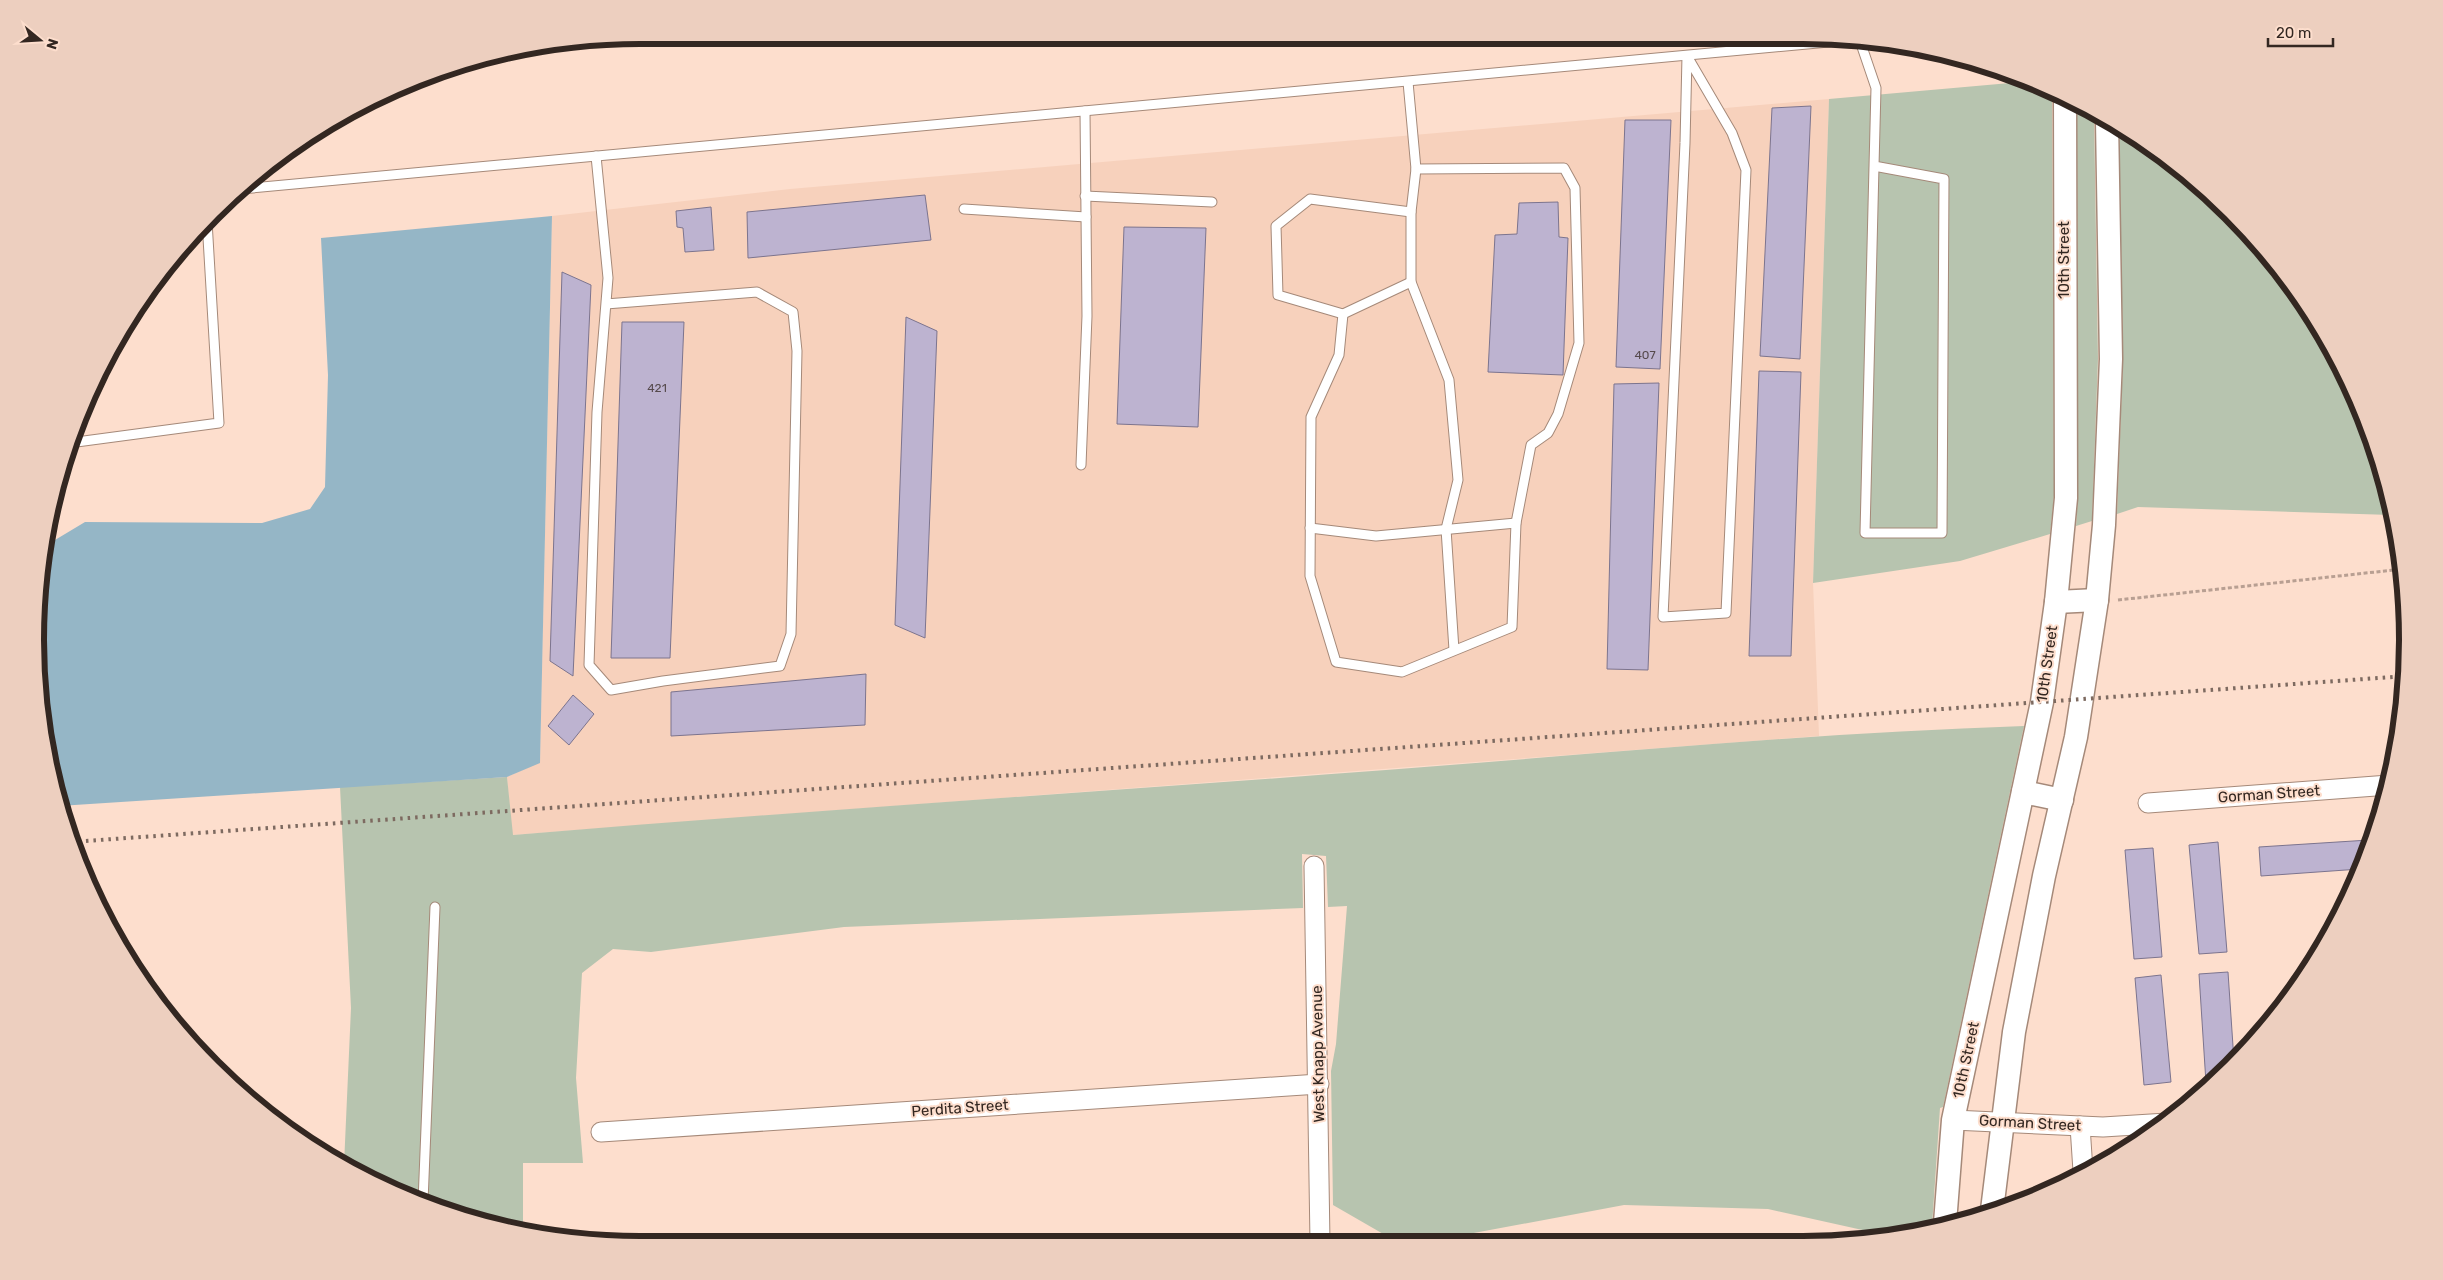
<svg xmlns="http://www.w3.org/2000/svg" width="2443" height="1280" font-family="Rubik,sans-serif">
<rect width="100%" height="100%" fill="#fddecd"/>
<path fill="#f7d1bc" d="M1829 99 1813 583 1819 736 512 835 507 777 540 762 552 216 790 189Z"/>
<g fill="#b7c4af">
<path d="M2011 75 2052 90 2054 496 2050 534 1960 561 1813 583 1829 99 2010 83Z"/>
<path d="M2077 101 2094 112 2098 359 2092 521 2076 526 2078 498Z"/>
<path d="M2119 128 2172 160 2258 241 2327 338 2376 446 2392 515 2138 507 2117 514 2123 360Z"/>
<path d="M2024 726 1943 1107 1940 1108 1932 1226 1894 1237 1768 1209 1624 1205 1463 1235H1385L1333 1205 1331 1071 1336 1044 1347 906 1328 907 1326 856 1302 854 1303 908 844 927 651 952 613 949 582 973 576 1078 583 1163H523V1231C464 1221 395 1197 344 1165L351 1008 340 787 507 777 513 835C804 811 1095 792 1386 770 1599 754 1811 733 2024 726Z"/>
</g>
<path fill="#95b6c6" d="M552 216 540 763 507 777 59 806 36 680V608L45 546 85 522 262 523 310 509 325 487 328 375 321 238Z"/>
<g fill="#bdb3d0" stroke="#7c748e">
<path d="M1811 106 1800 359 1760 356 1772 108Z"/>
<path d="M1625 120H1671L1660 369 1616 367Z"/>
<path d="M925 195 931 240 748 258 747 212Z"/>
<path d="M1558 202 1559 237 1568 238 1563 375 1488 372 1495 235 1517 234 1519 203Z"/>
<path d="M711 207 714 250 685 252 683 228 677 227 676 211Z"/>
<path d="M1124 227 1206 228 1198 427 1117 424Z"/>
<path d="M562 272 591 285 573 676 550 661Z"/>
<path d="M906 317 937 331 925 638 895 625Z"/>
<path d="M622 322H684L670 658H611Z"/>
<path d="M1759 371 1801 372 1791 656H1749Z"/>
<path d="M1659 383 1648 670 1607 669 1614 384Z"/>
<path d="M866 674 865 725 671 736V692Z"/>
<path d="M573 695 594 714 569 745 548 726Z"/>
<path d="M2369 840V845L2360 869 2261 876 2259 847Z"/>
<path d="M2218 842 2227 952 2199 954 2189 845Z"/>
<path d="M2153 848 2162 957 2134 959 2125 850Z"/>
<path d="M2228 972 2234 1061 2211 1082 2206 1083 2199 974Z"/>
<path d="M2161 975 2171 1082 2144 1085 2135 978Z"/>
</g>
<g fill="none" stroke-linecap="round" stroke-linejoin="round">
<defs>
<g id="service">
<path d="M1860 41 1876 88 1874 166 1865 533H1942L1944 179 1874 166"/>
<path d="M1687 56 1732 133 1746 170 1726 613 1663 617 1685 143Z"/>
<path d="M1408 82 1416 169 1564 168 1575 188 1579 343 1558 414 1548 433 1531 445 1516 523 1512 627 1402 672 1336 662 1310 576 1311 417 1339 355 1343 314 1278 295 1276 226 1310 199 1411 212"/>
<path d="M596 156 608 278 597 412 589 665 611 690 663 681 780 666 791 634 797 351 793 312 757 292 606 304"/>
<path d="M1416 169 1411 212V282L1449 380 1458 480 1446 529 1454 650"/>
<path d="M241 189 1861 39"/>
<path d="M1085 196 1212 202"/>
<path d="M964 209 1086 217"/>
<path d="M1343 314 1411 282"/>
<path d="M69 443 219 423 207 221"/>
<path d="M1081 465 1087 316 1085 111"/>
<path d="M1310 528 1376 536 1516 523"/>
<path d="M423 1202 435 907"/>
</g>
<g id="minor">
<path d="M2148 803 2389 785"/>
<path d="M1314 866 1320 1242"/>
<path d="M1953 1120 2103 1127 2167 1123"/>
<path d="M2080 1126 2083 1171"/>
<path d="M601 1132 1319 1084"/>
</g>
<g id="tertiary">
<path d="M2056 602 2097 600"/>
<path d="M2023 792 2062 800"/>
<path d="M1992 1210 2014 1032 2044 876 2076 737 2097 600 2104 525 2111 359 2107 120"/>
<path d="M1945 1223 1953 1120 2042 702 2056 602 2066 498 2065 95"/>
</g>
</defs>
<use href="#service" stroke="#a58979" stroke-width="11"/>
<use href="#minor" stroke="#a58979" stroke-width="21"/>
<use href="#tertiary" stroke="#a58979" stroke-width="25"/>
<path stroke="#b89f92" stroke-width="3" stroke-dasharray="4 2.5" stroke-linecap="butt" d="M2118 600 2403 569"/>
<use href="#service" stroke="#fff" stroke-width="9"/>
<use href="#minor" stroke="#fff" stroke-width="19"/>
<use href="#tertiary" stroke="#fff" stroke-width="22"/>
<path stroke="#7d6a60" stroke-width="4" stroke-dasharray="2.5 5" stroke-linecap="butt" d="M71 842 2407 676"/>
</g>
<g text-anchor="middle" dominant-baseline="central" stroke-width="4" stroke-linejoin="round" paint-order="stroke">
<g font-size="12" fill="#564a4d">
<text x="1645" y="355">407</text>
<text x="657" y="388">421</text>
</g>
<g font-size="15" fill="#332721" stroke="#fddecd">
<text transform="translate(2064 260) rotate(-90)">10th Street</text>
<text transform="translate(2047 664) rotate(-82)">10th Street</text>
<text transform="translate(2269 794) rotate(-4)">Gorman Street</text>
<text transform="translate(1318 1054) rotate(-91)">West Knapp Avenue</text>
<text transform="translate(1966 1060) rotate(-78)">10th Street</text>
<text transform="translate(960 1108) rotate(-4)">Perdita Street</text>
<text transform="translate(2030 1123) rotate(3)">Gorman Street</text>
</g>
</g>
<path d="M0 0H2443V1280H0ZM640 44H1803A596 596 0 0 1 2399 640V640A596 596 0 0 1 1803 1236H640A596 596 0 0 1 44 640V640A596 596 0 0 1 640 44Z" fill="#edcfbf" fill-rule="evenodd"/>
<path fill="none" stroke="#332721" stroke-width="6" d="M640 44H1803A596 596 0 0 1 2399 640V640A596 596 0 0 1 1803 1236H640A596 596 0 0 1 44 640V640A596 596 0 0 1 640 44Z"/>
<g transform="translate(40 40) rotate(108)" stroke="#fddecd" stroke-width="4" paint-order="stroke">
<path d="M0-4L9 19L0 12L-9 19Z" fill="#332721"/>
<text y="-8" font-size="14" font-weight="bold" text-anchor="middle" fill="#332721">N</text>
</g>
<path d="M2268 38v8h65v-8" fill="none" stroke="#332721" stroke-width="2.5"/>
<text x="2276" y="38" font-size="15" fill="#332721" stroke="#fddecd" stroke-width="4" paint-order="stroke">20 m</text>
</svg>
